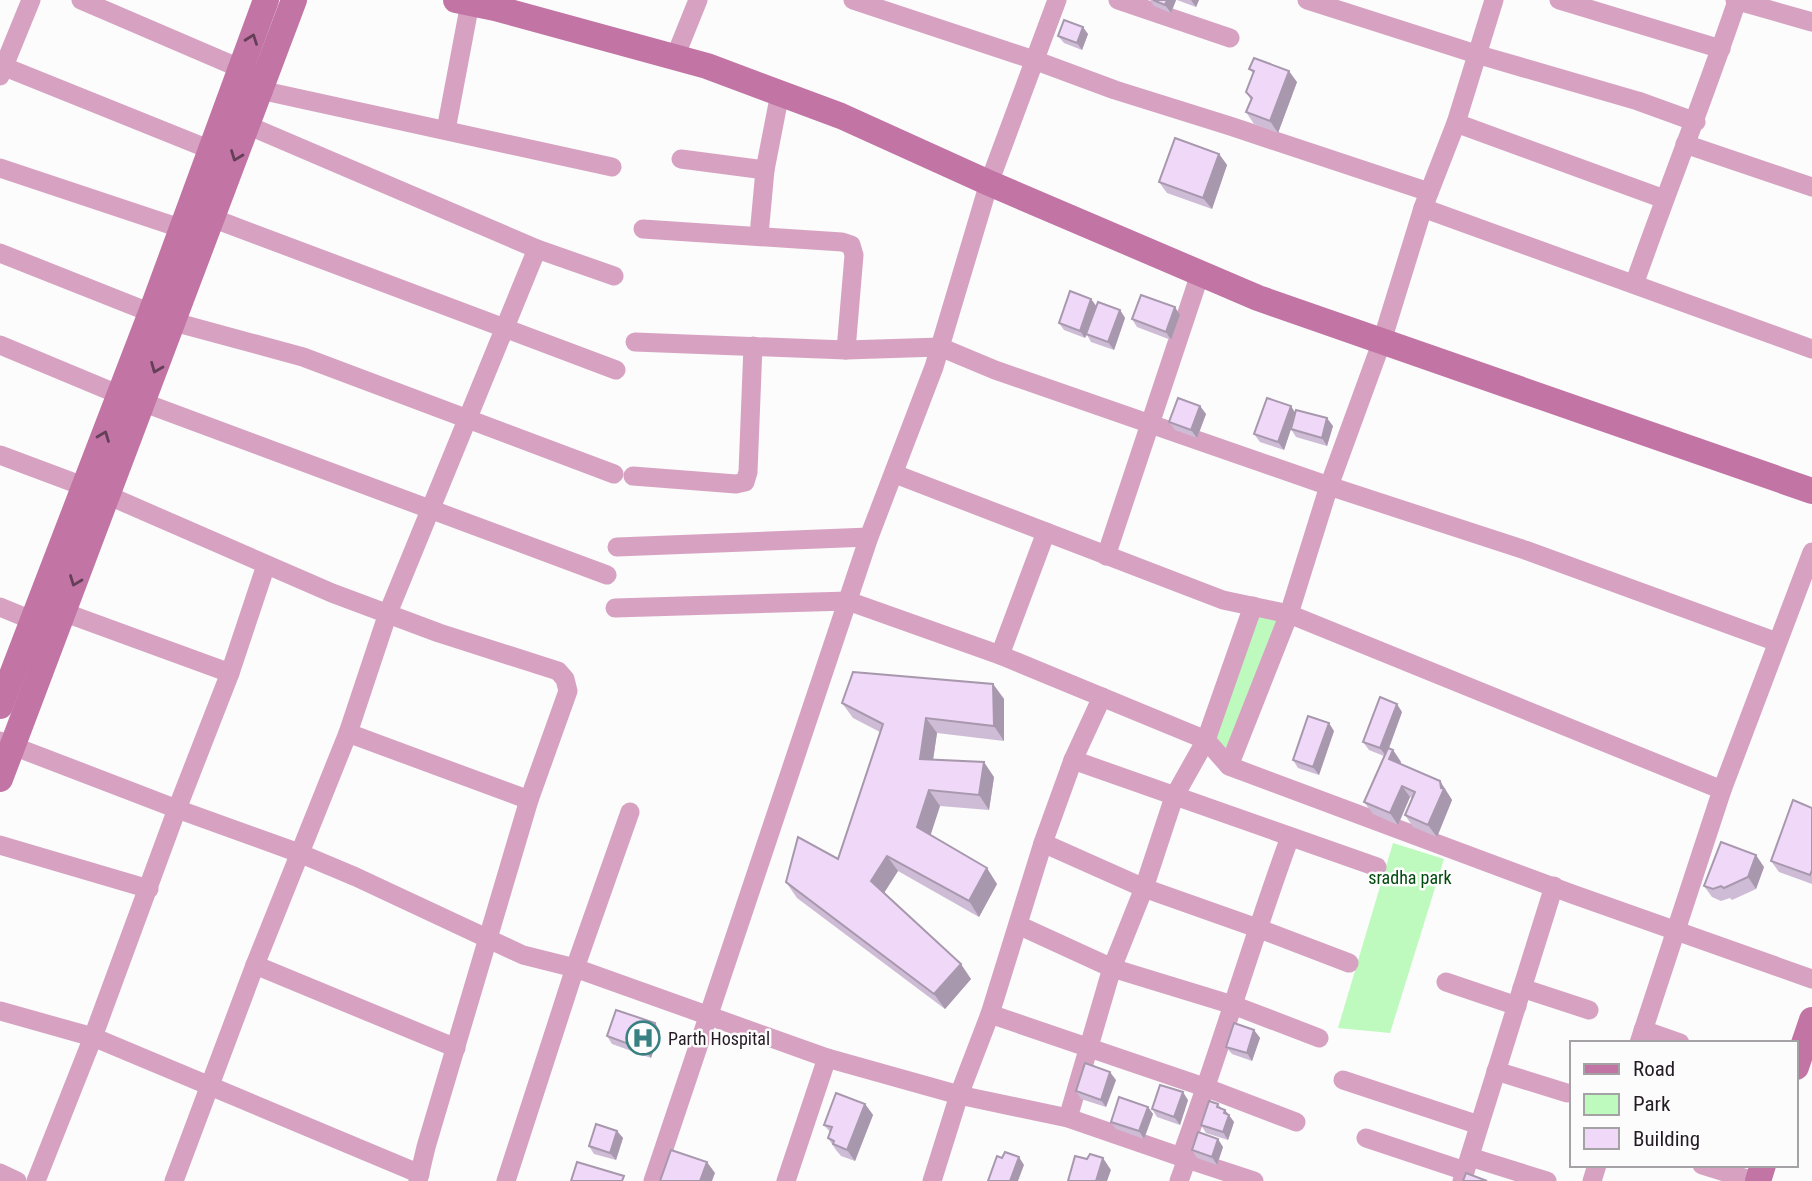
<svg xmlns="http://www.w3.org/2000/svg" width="1812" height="1181" font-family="'Roboto Condensed',sans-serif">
<rect width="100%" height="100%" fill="#fbfcfb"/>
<g fill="#bef9be">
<path d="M1253 606 1285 624 1232 756 1206 740Z"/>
<path d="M1393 843 1444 859 1390 1033 1338 1028Z"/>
</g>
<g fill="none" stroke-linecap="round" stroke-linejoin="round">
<g stroke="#d7a2c2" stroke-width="19">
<path d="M81 0 251 73"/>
<path d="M853 0 1034 60 1115 90 1230 126 1429 192"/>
<path d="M1118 0 1230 38"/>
<path d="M1307 0 1476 54 1638 101 1696 122"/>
<path d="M1559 0 1721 49"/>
<path d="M1735 0 1812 22"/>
<path d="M675 57 698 0"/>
<path d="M0 65 211 150"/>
<path d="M0 76 31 0"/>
<path d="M260 90 612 167"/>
<path d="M1456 123 1664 199"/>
<path d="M247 125 537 249 614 276"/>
<path d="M446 130 470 3"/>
<path d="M1685 144 1812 187"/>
<path d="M681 159 765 170"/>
<path d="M0 168 195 233"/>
<path d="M1423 208 1812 349"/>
<path d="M212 218 616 370"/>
<path d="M643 229 842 242 851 245 854 255 846 350"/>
<path d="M759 235 765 170 780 93"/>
<path d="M0 253 174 322 303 357 614 474"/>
<path d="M1635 282C1668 188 1705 96 1737 1"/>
<path d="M635 342 846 350 940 347 995 370 1329 486 1525 550 1777 642"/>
<path d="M0 345 120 395"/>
<path d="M142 402 607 575"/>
<path d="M0 455 107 495 332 593 439 633 558 671 565 679 568 691 529 800 426 1147 418 1181"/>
<path d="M895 474 1223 600 1289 614 1722 790"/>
<path d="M633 476 736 484 745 482 748 472 753 346"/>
<path d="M617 547 869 537"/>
<path d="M1106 556 1200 274"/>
<path d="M0 607 34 621"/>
<path d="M615 608 848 601 1000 655 1206 740 1229 766 1572 894 1812 979"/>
<path d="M63 612 230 673"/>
<path d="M1000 655 1046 532"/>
<path d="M348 733 529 800"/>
<path d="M0 741 177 809 299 853 356 877 523 955 575 968 827 1058 959 1095 1068 1118 1187 1159"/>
<path d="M1073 760 1377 867"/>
<path d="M1229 766 1289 614 1329 486 1382 341 1423 208 1456 123 1494 0"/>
<path d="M1043 843 1144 888 1257 928 1349 963"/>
<path d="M0 845 149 889"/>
<path d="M1018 925 1112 968 1233 1005 1319 1038"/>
<path d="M255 965 456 1048"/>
<path d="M1446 982 1517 1006"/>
<path d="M1522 988 1589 1010"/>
<path d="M0 1011 93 1037 420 1174"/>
<path d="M990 1014 1207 1088 1296 1122"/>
<path d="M1643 1030 1680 1043"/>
<path d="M1639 1043 1722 790 1812 552"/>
<path d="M1496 1071 1567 1093"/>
<path d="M1343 1080 1479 1125"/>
<path d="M1068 1118 1112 968 1144 888 1174 797 1206 740 1253 606"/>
<path d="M1366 1138 1465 1171"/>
<path d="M1181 1157C1220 1051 1251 943 1290 837"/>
<path d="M1470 1157 1547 1181"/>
<path d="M1702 1165 1754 1181"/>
<path d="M0 1173 17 1181"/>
<path d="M36 1181 93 1037 177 809 230 673 266 565"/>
<path d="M174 1181 255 965 348 733 388 613 537 249"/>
<path d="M506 1181 575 968 630 812"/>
<path d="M653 1181 869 537 934 367 989 183 1057 0"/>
<path d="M786 1181 827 1058"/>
<path d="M932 1181 959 1095 990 1014 1043 843 1073 760 1102 697"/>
<path d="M1179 1181 1187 1159 1254 1181"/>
<path d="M1462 1181 1554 886"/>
<path d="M1592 1181 1597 1165"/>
</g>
<g stroke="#c274a5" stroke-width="26">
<path d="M456 0 495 8 707 66 841 116 989 183 1258 298 1812 491"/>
<path d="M0 706 151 313 266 0"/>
<path d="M0 779 294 0"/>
<path d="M1796 1067 1812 1020"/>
<path d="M1758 1181 1763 1165"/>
</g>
</g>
<g fill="#cebbd5">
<path d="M1150 0H1176L1171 13 1154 6Z"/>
<path d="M1177 0H1199L1196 7Z"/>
<path d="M1088 34 1082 50 1064 43 1058 36Z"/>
<path d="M1249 69 1297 82 1278 133 1254 124 1246 112 1251 100 1246 92 1253 73Z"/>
<path d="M1219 154 1227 165 1212 209 1167 193 1159 182Z"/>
<path d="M1091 299 1096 306 1120 310 1125 318 1114 350 1091 342 1087 335 1085 338 1064 330 1059 323Z"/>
<path d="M1180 315 1171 340 1137 327 1132 319Z"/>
<path d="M1200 406 1206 414 1197 438 1175 430 1169 422Z"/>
<path d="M1296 413 1333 426 1327 446 1296 437 1291 429 1284 450 1260 442 1254 434Z"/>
<path d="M993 684 1004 699V741L937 733 933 759 994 777 989 810 940 806 930 835 997 884 979 917 898 871 884 893 971 979 945 1009 797 898 786 882 838 859 880 732 853 718 842 703Z"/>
<path d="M1402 712 1389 748 1393 750 1401 762 1400 764 1440 781 1452 800 1437 837 1413 827 1405 815 1412 798 1410 797 1398 825 1373 814 1364 802 1384 756 1369 750 1363 742Z"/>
<path d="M1334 731 1319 775 1298 768 1293 760Z"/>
<path d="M1812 808V884L1779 872 1771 861Z"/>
<path d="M1764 867 1756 889 1732 900 1730 898 1721 901 1712 897 1704 886Z"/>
<path d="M1254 1030 1260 1038 1252 1061 1232 1054 1226 1047Z"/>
<path d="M660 1031 651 1058 612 1044 607 1036Z"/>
<path d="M1116 1080 1106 1107 1081 1099 1076 1091Z"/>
<path d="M1188 1100 1180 1125 1157 1117 1152 1109Z"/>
<path d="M865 1104 873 1115 855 1161 841 1156 836 1150 828 1138 830 1132 824 1125Z"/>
<path d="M1218 1104 1222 1109 1225 1110 1234 1122 1228 1140 1206 1133 1201 1125Z"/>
<path d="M1148 1107 1153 1114 1144 1139 1116 1129 1111 1122Z"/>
<path d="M617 1131 623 1138 616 1160 594 1154 589 1146Z"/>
<path d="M1223 1147 1217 1165 1197 1158 1192 1150Z"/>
</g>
<g fill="#a898ae">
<path d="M1167 0H1176L1171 13 1165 5Z"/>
<path d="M1191 0H1199L1196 7Z"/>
<path d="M1083 27 1088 34 1082 50 1077 43Z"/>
<path d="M1289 71 1297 82 1278 133 1270 121Z"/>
<path d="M1219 154 1227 165 1212 209 1203 198Z"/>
<path d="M1091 299 1097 307 1085 338 1080 331Z"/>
<path d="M1175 307 1180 315 1171 340 1166 332Z"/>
<path d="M1120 310 1125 318 1114 350 1108 342Z"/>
<path d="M1200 406 1206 414 1197 438 1191 430Z"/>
<path d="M1291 406 1296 414 1284 450 1278 442Z"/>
<path d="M1327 418 1333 426 1327 446 1322 438Z"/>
<path d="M993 684 1004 699V741L994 726Z"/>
<path d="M1397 704 1402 712 1386 756 1380 748Z"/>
<path d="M926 718 937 733 931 774 920 759Z"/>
<path d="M1329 723 1334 731 1319 775 1313 767Z"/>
<path d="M1393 750 1401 762 1397 771 1389 759Z"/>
<path d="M984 762 994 777 989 810 979 795Z"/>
<path d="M1440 781 1452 800 1437 837 1428 825 1441 788Z"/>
<path d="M1402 786 1410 797 1398 825 1390 813Z"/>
<path d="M929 790 940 806 928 843 917 827Z"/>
<path d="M1756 855 1764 867 1756 889 1748 877Z"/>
<path d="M887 856 898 871 882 896 871 881Z"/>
<path d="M987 868 997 884 979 917 969 901Z"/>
<path d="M961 964 971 979 945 1009 934 994Z"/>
<path d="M655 1023 660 1031 651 1058 645 1050Z"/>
<path d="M1254 1030 1260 1038 1252 1061 1247 1053Z"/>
<path d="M1110 1072 1116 1080 1106 1107 1101 1100Z"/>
<path d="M1183 1092 1188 1100 1180 1125 1174 1117Z"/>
<path d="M865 1104 873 1115 855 1161 847 1150Z"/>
<path d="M1148 1107 1153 1114 1144 1139 1139 1131Z"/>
<path d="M1225 1110 1234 1122 1228 1140 1223 1132Z"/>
<path d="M617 1131 623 1138 616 1160 610 1153Z"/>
<path d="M1218 1139 1223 1147 1217 1165 1212 1157Z"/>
<path d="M1019 1157 1024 1165 1018 1181H1010Z"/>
<path d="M1103 1158 1111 1170 1107 1181H1096Z"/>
<path d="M707 1162 715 1173 712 1181H700Z"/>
</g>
<g fill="#f0d9f8" stroke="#a898ae" stroke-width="2">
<path d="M1153 0H1167L1165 5Z"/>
<path d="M1064 20 1083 27 1077 43 1058 36Z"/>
<path d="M1254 58 1289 71 1270 121 1246 112 1252 98 1246 92 1254 71 1249 69Z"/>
<path d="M1175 138 1219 154 1203 198 1159 182Z"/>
<path d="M1070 291 1091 299 1080 331 1059 323Z"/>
<path d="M1141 295 1175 307 1166 332 1132 319Z"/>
<path d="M1098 302 1120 310 1108 342 1086 334Z"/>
<path d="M1178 398 1200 406 1191 430 1169 422Z"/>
<path d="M1267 398 1291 406 1278 442 1254 434Z"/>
<path d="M1296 410 1327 418 1322 438 1291 429Z"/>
<path d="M853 672 993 684 994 726 926 718 920 759 984 762 979 795 929 790 917 827 987 868 969 901 887 856 871 881 961 964 934 994 786 882 798 837 838 859 883 724 842 703Z"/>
<path d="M1380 697 1397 704 1380 748 1363 742Z"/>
<path d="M1308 716 1329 723 1313 767 1293 760Z"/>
<path d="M1388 748 1393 750 1389 759 1440 781 1441 788 1444 789 1428 825 1405 815 1415 792 1402 786 1390 813 1364 802Z"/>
<path d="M1793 800 1812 808V870L1810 875 1771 861Z"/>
<path d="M1721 842 1756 855 1748 877 1724 888 1721 886 1713 889 1704 886Z"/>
<path d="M616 1010 655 1023 645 1050 607 1036Z"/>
<path d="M1234 1023 1254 1030 1247 1053 1226 1047Z"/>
<path d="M1085 1063 1110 1072 1101 1100 1076 1091Z"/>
<path d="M1160 1085 1183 1092 1174 1117 1152 1109Z"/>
<path d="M836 1093 865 1104 847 1150 833 1144 834 1141 828 1138 832 1127 824 1125Z"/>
<path d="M1119 1097 1148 1107 1139 1131 1111 1122Z"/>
<path d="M1209 1101 1218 1104 1217 1107 1225 1110 1224 1113 1229 1115 1223 1132 1201 1125Z"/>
<path d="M596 1124 617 1131 610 1153 589 1146Z"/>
<path d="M1198 1132 1218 1139 1212 1157 1192 1150Z"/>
<path d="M671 1150 707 1162 700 1181H660Z"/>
<path d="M1005 1152 1019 1157 1010 1181H988L997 1156 1002 1158Z"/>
<path d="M1090 1154 1103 1158 1096 1181H1068L1075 1156 1087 1159Z"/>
<path d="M577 1162 624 1176 622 1181H571Z"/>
<path d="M1466 1173 1487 1181H1463Z"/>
</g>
<defs><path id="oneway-chevron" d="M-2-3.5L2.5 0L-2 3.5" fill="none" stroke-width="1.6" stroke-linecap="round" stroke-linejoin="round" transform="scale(1.75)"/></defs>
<g stroke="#643f58">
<use href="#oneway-chevron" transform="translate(252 39) rotate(-70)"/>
<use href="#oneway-chevron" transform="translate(236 156) rotate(111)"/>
<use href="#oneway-chevron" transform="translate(156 368) rotate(112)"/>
<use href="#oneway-chevron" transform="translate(104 436) rotate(-69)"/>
<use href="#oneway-chevron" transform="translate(75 581) rotate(111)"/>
</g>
<defs>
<symbol id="hospital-ring" viewBox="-11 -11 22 22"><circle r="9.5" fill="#fbfcfb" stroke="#388081" stroke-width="1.5"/><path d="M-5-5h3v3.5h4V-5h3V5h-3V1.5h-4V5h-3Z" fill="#388081"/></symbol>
</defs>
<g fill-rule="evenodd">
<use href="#hospital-ring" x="624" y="1019" width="38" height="38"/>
</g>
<g text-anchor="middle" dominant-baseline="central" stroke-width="5" stroke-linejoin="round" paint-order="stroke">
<g font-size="18" fill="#034a0f" stroke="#fbfcfb">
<text x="1410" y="877">sradha park</text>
</g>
<g font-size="18" fill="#251b25" stroke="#fbfcfb" text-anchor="start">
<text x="668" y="1038">Parth Hospital</text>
</g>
</g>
<rect x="1570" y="1041" width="228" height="126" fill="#fbfcfb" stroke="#a5a2a5" stroke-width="2"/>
<rect x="1584" y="1064" width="35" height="10" fill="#c274a5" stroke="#a5a2a5" stroke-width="2"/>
<text x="1633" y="1076" font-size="21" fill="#251b25">Road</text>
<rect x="1584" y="1094" width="35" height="21" fill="#bef9be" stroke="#a5a2a5" stroke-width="2"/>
<text x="1633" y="1111" font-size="21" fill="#251b25">Park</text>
<rect x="1584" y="1128" width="35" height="21" fill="#f0d9f8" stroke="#a5a2a5" stroke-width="2"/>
<text x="1633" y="1146" font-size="21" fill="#251b25">Building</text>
</svg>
